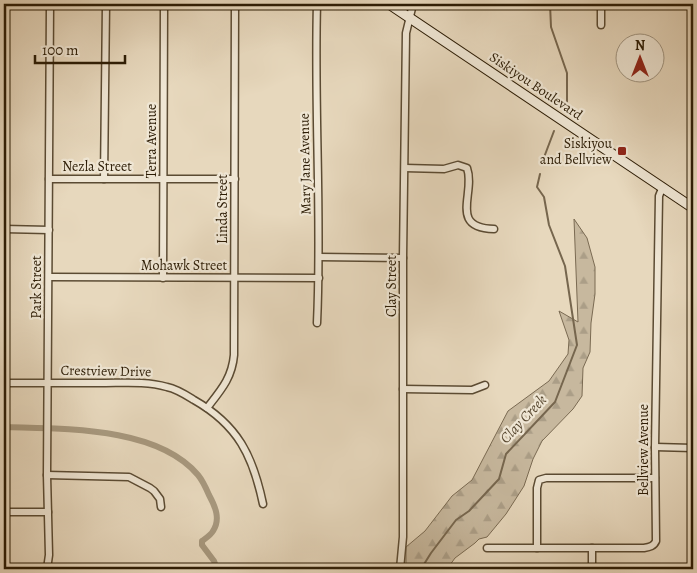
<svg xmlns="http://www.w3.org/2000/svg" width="697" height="573" font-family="Alegreya,serif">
<defs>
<pattern id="forest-firs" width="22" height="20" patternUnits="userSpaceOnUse" patternTransform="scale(1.25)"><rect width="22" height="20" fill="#c7b89e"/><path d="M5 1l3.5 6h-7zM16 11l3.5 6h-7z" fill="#ab9e87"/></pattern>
</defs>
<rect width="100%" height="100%" fill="#e7d8bd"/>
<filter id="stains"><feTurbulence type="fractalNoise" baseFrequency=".004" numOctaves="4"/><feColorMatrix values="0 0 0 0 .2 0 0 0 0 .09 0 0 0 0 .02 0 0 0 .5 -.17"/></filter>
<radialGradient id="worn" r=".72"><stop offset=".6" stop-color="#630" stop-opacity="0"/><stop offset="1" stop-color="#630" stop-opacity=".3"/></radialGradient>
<path fill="url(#forest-firs)" stroke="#7a6a52" d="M574 219 587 238 595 267V294L591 323 590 352 583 368 582 396 573 409 542 441 533 459 524 486 506 514 487 537 479 539 475 543 455 558 447 569H406V547L425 531 452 496 472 480 508 411 549 381 568 354 569 340 559 311 578 322Z"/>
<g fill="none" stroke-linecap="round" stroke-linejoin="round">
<g stroke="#76664e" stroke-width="2">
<path d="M550 4 551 27 567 73V102"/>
<path d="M543 160 554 131"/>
<path d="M421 569 431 553 456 520 469 511 499 479 506 454 555 402 577 345 565 266 549 225 544 197 537 187 540 174"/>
</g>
<path stroke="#a7987e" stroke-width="6" d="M4 427C62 429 157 426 198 475 203 481 206 488 209 495 215 506 221 519 213 531 211 535 206 538 202 541V545L214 561 217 569"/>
<defs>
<g id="street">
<path d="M601 4V25"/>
<path d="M405 168 444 169 458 165 467 168C476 193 448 228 494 229"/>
<path d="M49 179H235"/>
<path d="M104 179 106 4"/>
<path d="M4 229 49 230"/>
<path d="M319 257 403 258"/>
<path d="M49 277 319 278"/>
<path d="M163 278 164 4"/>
<path d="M317 323C322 217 314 110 317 4"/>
<path d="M4 383C37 383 70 383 103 383 124 383 146 381 167 387 177 389 186 395 194 400 238 425 253 456 263 504"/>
<path d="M403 389 472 390 485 385"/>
<path d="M207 408C221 390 232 378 234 355L235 4"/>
<path d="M655 447 693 448"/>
<path d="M47 475 129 477 150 488 154 491 160 499 161 507"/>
<path d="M4 512H48"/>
<path d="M487 548H644C650 547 654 546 656 541L655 447 659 196 661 191 663 187"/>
<path d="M537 548V488L539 480 546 478H655"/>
<path d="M47 569 49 555 47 475 50 4"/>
<path d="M400 569 403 537V258L406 33 413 4"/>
<path d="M592 569V548"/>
</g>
<path id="secondary" d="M389 4 693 208"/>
</defs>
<use href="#street" stroke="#5b4b33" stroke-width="9"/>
<use href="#secondary" stroke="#2c1c05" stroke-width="11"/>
<use href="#street" stroke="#efe6d4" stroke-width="6"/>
<use href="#secondary" stroke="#efe6d4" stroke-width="9"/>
</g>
<rect fill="#8f2418" stroke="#efe6d4" stroke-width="2" x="617" y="146" width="10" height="10" rx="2.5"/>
<g text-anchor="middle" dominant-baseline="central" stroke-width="4.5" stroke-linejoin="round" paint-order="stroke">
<g font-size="14" fill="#2c1c05" stroke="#efe6d4">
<text transform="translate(536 86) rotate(34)">Siskiyou Boulevard</text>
<text transform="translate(151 141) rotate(-90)">Terra Avenue</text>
<text transform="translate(305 164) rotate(-91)">Mary Jane Avenue</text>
<text x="97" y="166">Nezla Street</text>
<text transform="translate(222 209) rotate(-90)">Linda Street</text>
<text x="184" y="265">Mohawk Street</text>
<text transform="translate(391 286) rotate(-90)">Clay Street</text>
<text transform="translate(36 287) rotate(-90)">Park Street</text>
<text transform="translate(106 371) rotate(1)">Crestview Drive</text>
<text transform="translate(643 450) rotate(-90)">Bellview Avenue</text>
</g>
<g font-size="14" fill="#2c1c05" stroke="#efe6d4" text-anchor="end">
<text x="612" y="143">Siskiyou<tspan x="612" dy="16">and Bellview</tspan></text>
</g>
<g font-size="15" font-style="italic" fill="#57472f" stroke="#efe6d4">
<text transform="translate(523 419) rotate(-47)">Clay Creek</text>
</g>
</g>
<rect width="697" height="573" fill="none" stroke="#e7d8bd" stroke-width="20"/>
<rect x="5" y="5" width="687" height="563" fill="none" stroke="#2c1c05" stroke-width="2.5"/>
<rect x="10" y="10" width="677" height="553" fill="none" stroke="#2c1c05"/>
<g transform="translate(640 58)"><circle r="24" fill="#efe6d4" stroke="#a19581"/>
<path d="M0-4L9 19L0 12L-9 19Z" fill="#8f2418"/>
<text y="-8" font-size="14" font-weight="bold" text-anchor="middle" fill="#2c1c05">N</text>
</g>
<path d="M35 55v8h90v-8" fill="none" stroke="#2c1c05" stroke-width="2.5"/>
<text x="42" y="55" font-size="15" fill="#2c1c05" stroke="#efe6d4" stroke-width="4" paint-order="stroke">100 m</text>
<rect width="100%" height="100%" filter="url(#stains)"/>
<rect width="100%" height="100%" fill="url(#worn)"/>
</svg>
